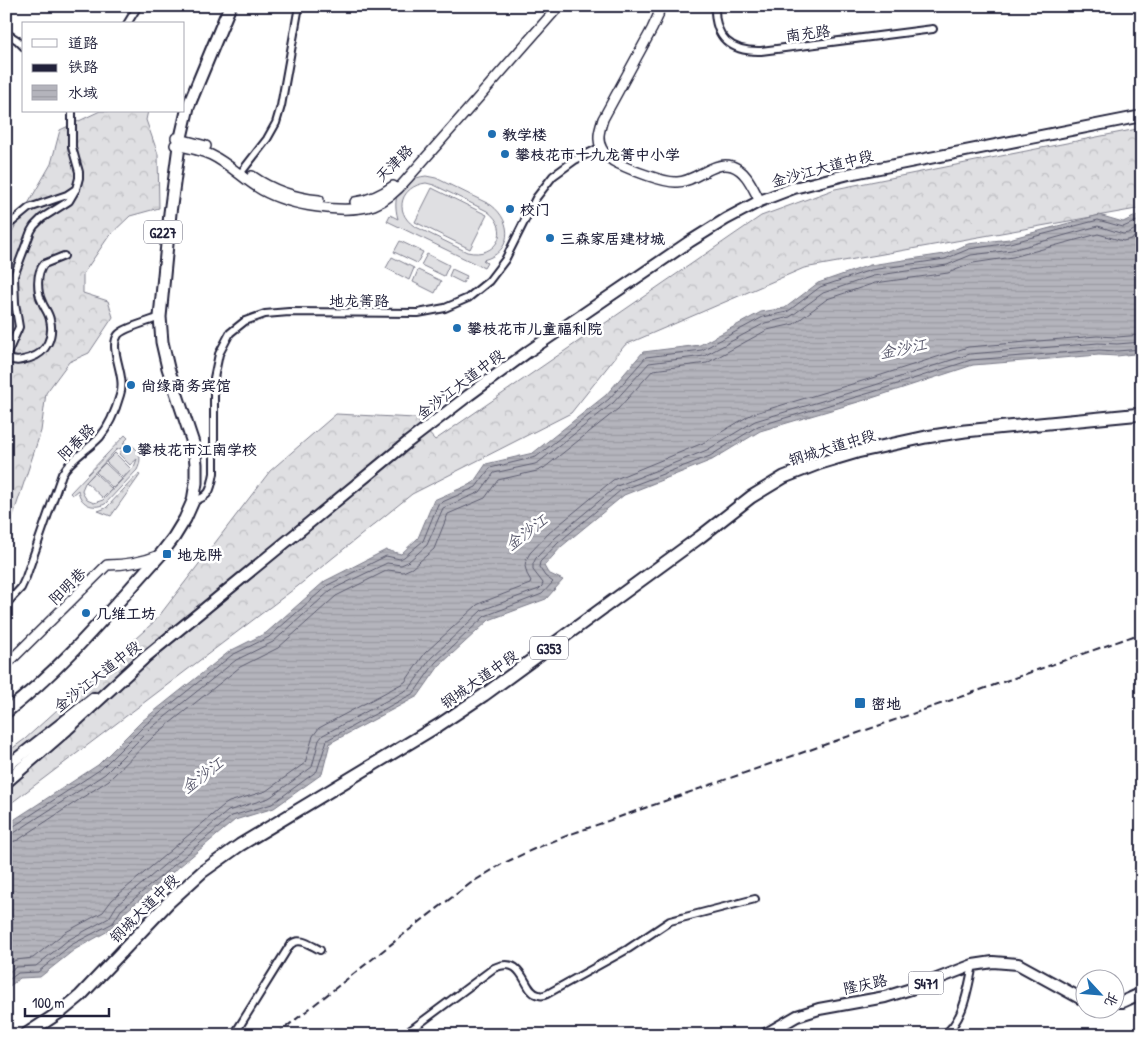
<svg xmlns="http://www.w3.org/2000/svg" width="1148" height="1041" font-family="'Patrick Hand','LXGW WenKai TC',sans-serif">
<defs>
<pattern id="green-dots" width="8" height="8" patternUnits="userSpaceOnUse" patternTransform="scale(1.25)"><rect width="8" height="8" fill="#dfdfe2"/><path d="M2 2h.1M6 6h.1" fill="none" stroke="#bfbfc3" stroke-width="1.8" stroke-linecap="round"/></pattern>
<pattern id="forest-crowns" width="20" height="18" patternUnits="userSpaceOnUse" patternTransform="scale(1.25)"><rect width="20" height="18" fill="#dfdfe2"/><path d="M2 6a3 3 0 1 1 6 0M12 15a3 3 0 1 1 6 0" fill="none" stroke="#bfbfc3"/></pattern>
<pattern id="water-rules" width="6" height="5" patternUnits="userSpaceOnUse" patternTransform="scale(1.25)"><rect width="6" height="5" fill="#b4b4bc"/><path d="M0 2.5h6" fill="none" stroke="#9a9aa2"/></pattern>
</defs>
<rect width="100%" height="100%" fill="#fff"/>
<filter id="ink" filterUnits="userSpaceOnUse"><feTurbulence type="fractalNoise" baseFrequency=".02" numOctaves="2"/><feDisplacementMap in="SourceGraphic" scale="10" xChannelSelector="R" yChannelSelector="G"/><feConvolveMatrix kernelMatrix="1 2 1 2 8 2 1 2 1" color-interpolation-filters="sRGB"/></filter>
<g filter="url(#ink)">
<path fill="url(#green-dots)" stroke="#80808e" d="M138 474 140 475 111 516 98 511 106 508 109 505Z"/>
<g fill="url(#forest-crowns)" stroke="#80808e">
<path d="M100 111H148L146 120 158 154 159 208 130 216 109 236 83 274V293L108 301 113 317 89 353 69 362 46 393 41 431 6 537V242L51 164 60 130Z"/>
<path d="M1142 128V208L804 268 625 345 571 413 412 494 298 586 6 807V753L25 739 156 620 270 471 336 414 415 418 435 440 761 216 835 189Z"/>
</g>
<g fill="#dfdfe2" stroke="#80808e" fill-rule="evenodd">
<path d="M426 176 436 178 491 205C514 222 512 253 483 260L487 263 484 268 387 221 390 215 398 219C391 194 401 179 426 176ZM426 183 434 185 487 211C512 229 497 259 467 252L414 226C393 211 401 186 426 183Z"/>
<path d="M432 188 487 215 470 249 415 222Z"/>
<path d="M400 241 423 252 417 263 394 252Z"/>
<path d="M427 254 449 265 444 276 421 265Z"/>
<path d="M392 257 414 268 409 280 386 268Z"/>
<path d="M452 269 467 276 463 283 449 276Z"/>
<path d="M418 270 441 281 435 293 413 282Z"/>
<path d="M125 435 128 438 123 443C138 445 144 456 137 470L105 504C92 510 80 504 78 490L72 495 70 493ZM124 447 119 454 130 465 137 459 134 467 103 500 94 503 87 500 83 494 82 490 85 483 116 450Z"/>
<path d="M115 453 131 469 123 478 106 462Z"/>
<path d="M105 463 122 479 113 488 96 472Z"/>
<path d="M95 473 112 489 103 498 86 482Z"/>
</g>
<path fill="url(#water-rules)" stroke="#7a7a88" d="M1142 213V353L1117 356 1099 355 973 365 875 397 760 431 712 460 624 495 562 546 544 566 548 573 563 580 546 599 489 620 439 666 418 696 330 743 322 774 274 808 235 820 124 913 117 926 74 950 40 977 20 978 6 989V825L98 765 142 721 230 651 266 633 325 581 386 550 401 554 418 538 434 500 473 483 486 464 533 453 606 395 643 352 700 345 761 312 785 308 818 283 870 265 945 254 968 244 1009 239 1099 215 1123 222Z"/>
<g fill="none" stroke-linecap="round" stroke-linejoin="round">
<g stroke="#5c5c6f" stroke-width="1">
<path d="M6 829 11 828 101 769 145 725 232 655 269 637 328 585 386 556 400 559 404 557 423 541 438 504 476 487 490 468 536 457 609 399 646 357 702 350 763 317 787 312 820 287 871 270 945 259 969 249 1010 243 1098 220 1123 227 1142 219"/>
<path d="M6 835 14 833 105 774 150 729 236 660 273 642 331 590 387 563 401 565 408 562 427 545 443 508 480 492 494 473 535 464 539 462 613 403 649 363 704 356 765 323 790 317 823 293 873 276 947 265 971 255 1012 250 1098 226 1123 234 1128 233 1142 226"/>
<path d="M6 843 12 842 18 840 109 780 155 735 240 667 278 648 336 596 388 570 403 572 412 568 434 549 448 514 485 498 498 480 537 471 544 468 618 409 653 370 707 363 767 330 794 324 827 299 875 283 948 273 973 263 1013 257 1098 234 1123 241 1131 239 1142 234"/>
<path d="M6 965 16 960 33 958 64 933 103 912 112 900 224 805 229 802 266 791 305 763 313 736 319 728 405 682 425 653 477 605 483 602 530 584 531 581 527 574 525 566 526 560 530 553 549 533 613 480 703 443 752 414 869 379 968 347 1097 336 1117 337 1142 335"/>
<path d="M6 974 16 967 36 966 68 940 109 918 117 905 228 811 269 798 312 767 319 740 323 735 410 688 431 658 482 610 539 589 542 586 543 583 533 570V564L536 558 555 538 617 486 707 450 755 421 872 386 970 354 1098 343 1117 344 1142 342"/>
<path d="M6 982 18 973 38 972 71 945 113 923 121 910 232 816 272 804 317 771 327 740 414 693 435 663 485 616 542 594 553 582 545 576 539 567 540 562 558 543 621 490 710 456 758 426 873 392 971 360 1099 350 1117 351 1142 349"/>
</g>
<defs>
<g id="street">
<path d="M715 6C714 38 731 52 761 51L933 29"/>
<path d="M127 24 138 6"/>
<path d="M6 33 17 40 24 47"/>
<path d="M243 170 267 139 276 123 281 106 299 6"/>
<path d="M6 227 29 208 67 195 76 189 79 178V172L72 147V111"/>
<path d="M64 256 44 264C36 273 37 292 42 302 44 308 49 313 50 320 54 336 47 353 30 358 22 360 16 363 8 358L7 354 19 327 15 303 14 276 31 231 34 226 42 218 69 201 76 189"/>
<path d="M193 501C210 497 211 490 214 473V378L219 354 230 333 245 321 265 314 289 312 418 313 445 308 468 298 489 281 505 260 536 198 553 176 575 160 601 147"/>
<path d="M6 604 21 588 26 577 62 474C71 458 88 450 100 437 110 425 116 409 120 395 127 376 108 349 118 335 123 328 151 321 160 317"/>
<path d="M234 1035 290 945C299 936 310 945 320 950"/>
<path d="M404 1035 494 968C526 954 522 993 539 995 542 996 545 995 547 994L628 949 670 921 755 899"/>
<path d="M943 1035C964 1022 968 987 973 965"/>
</g>
<g id="secondary">
<path d="M659 6 658 16 652 29 603 119C600 129 596 139 602 149 605 155 612 161 619 164 631 170 665 183 677 182 696 182 713 160 732 166 747 171 753 189 760 201"/>
<path d="M176 138 206 146"/>
<path d="M175 145C187 147 200 150 211 155 230 164 244 180 262 190 289 205 344 215 374 205 388 200 398 190 407 179L559 6"/>
<path d="M252 176C272 190 296 198 319 200"/>
<path d="M355 202C369 200 381 195 393 186"/>
<path d="M6 664 11 660 107 565C125 565 143 562 160 555"/>
</g>
<g id="primary">
<path d="M137 664 408 442 469 395 529 351 689 242 726 219 760 201 794 188 849 174 1142 116"/>
<path d="M6 767 94 698"/>
<path d="M1116 1002H1122L1142 993"/>
<path d="M764 1035 797 1016 819 1009 885 997 911 989 973 965 993 962 1018 964 1080 998 1086 999"/>
</g>
<g id="highway">
<path d="M6 712C64 667 111 609 161 554L174 537 185 519 193 501 196 483V464L194 446 168 368 162 342 160 317 170 213 179 146 188 107 230 6"/>
<path d="M6 782 67 729 143 659"/>
<path d="M25 1035 63 1010 80 996 168 903 202 872 240 845 439 725 484 695 700 537 751 497 784 477 820 463 857 452 926 437 965 431 1142 414"/>
</g>
</defs>
<use href="#street" stroke="#22223b" stroke-width="10"/>
<use href="#secondary" stroke="#22223b" stroke-width="12"/>
<use href="#primary" stroke="#22223b" stroke-width="14"/>
<use href="#highway" stroke="#22223b" stroke-width="15"/>
<use href="#street" stroke="#fff" stroke-width="6"/>
<use href="#secondary" stroke="#fff" stroke-width="9"/>
<use href="#primary" stroke="#fff" stroke-width="10"/>
<use href="#highway" stroke="#fff" stroke-width="11"/>
<path stroke="#22223b" stroke-width="2" stroke-dasharray="8 4" stroke-linecap="butt" d="M276 1035 413 927 471 883 502 864 534 849 571 834 1142 633"/>
</g>
</g>
<g fill="#1f6fb2" stroke="#fff" stroke-width="2">
<circle cx="492" cy="134" r="5"/>
<circle cx="505" cy="154" r="5"/>
<circle cx="510" cy="209" r="5"/>
<circle cx="550" cy="238" r="5"/>
<circle cx="457" cy="328" r="5"/>
<circle cx="131" cy="385" r="5"/>
<circle cx="127" cy="449" r="5"/>
<rect x="162" y="549" width="10" height="10" rx="2.5"/>
<circle cx="86" cy="613" r="5"/>
<rect x="854" y="697" width="12" height="12" rx="2.5"/>
</g>
<g text-anchor="middle" dominant-baseline="central" stroke-width="5" stroke-linejoin="round" paint-order="stroke">
<g fill="#fff" stroke="#646476" stroke-width="1">
<rect x="144" y="220.5" width="38" height="23" rx="4"/>
<rect x="530" y="636.5" width="38" height="23" rx="4"/>
<rect x="908.5" y="971.5" width="35" height="23" rx="4"/>
</g>
<g font-size="14" font-weight="bold" fill="#22223b">
<text x="163" y="232">G227</text>
<text x="549" y="648">G353</text>
<text x="926" y="983">S471</text>
</g>
<g font-size="15" fill="#22223b" stroke="#fff">
<text transform="translate(808 33) rotate(-7)">南充路</text>
<text transform="translate(394 163) rotate(-45)">天津路</text>
<text transform="translate(822 168) rotate(-15)">金沙江大道中段</text>
<text x="359" y="300">地龙箐路</text>
<text transform="translate(460 384) rotate(-37)">金沙江大道中段</text>
<text transform="translate(76 442) rotate(-45)">阳春路</text>
<text transform="translate(832 447) rotate(-17)">钢城大道中段</text>
<text transform="translate(67 586) rotate(-45)">阳明巷</text>
<text transform="translate(97 676) rotate(-38)">金沙江大道中段</text>
<text transform="translate(479 679) rotate(-35)">钢城大道中段</text>
<text transform="translate(144 908) rotate(-45)">钢城大道中段</text>
<text transform="translate(865 984) rotate(-12)">隆庆路</text>
</g>
<g font-size="15" font-weight="bold" fill="#22223b" stroke="#fff" text-anchor="start">
<text x="502" y="134">教学楼</text>
<text x="515" y="154">攀枝花市十九龙箐中小学</text>
<text x="520" y="209">校门</text>
<text x="560" y="238">三森家居建材城</text>
<text x="467" y="328">攀枝花市儿童福利院</text>
<text x="141" y="385">尚缘商务宾馆</text>
<text x="137" y="449">攀枝花市江南学校</text>
<text x="177" y="554">地龙阱</text>
<text x="96" y="613">几维工坊</text>
<text x="871" y="703">密地</text>
</g>
<g font-size="16" font-style="italic" fill="#5c5c6f" stroke="#fff">
<text transform="translate(903 348) rotate(-11)">金沙江</text>
<text transform="translate(526 532) rotate(-37)">金沙江</text>
<text transform="translate(202 775) rotate(-37)">金沙江</text>
</g>
</g>
<rect width="1148" height="1041" fill="none" stroke="#fff" stroke-width="25"/>
<rect x="12" y="12" width="1123" height="1016" fill="none" stroke="#22223b" stroke-width="2" filter="url(#ink)"/>
<rect x="22" y="22" width="162" height="90" fill="#ffffff" stroke="#a7a7b1"/>
<rect x="32" y="39" width="25" height="8" fill="#ffffff" stroke="#a7a7b1"/>
<text x="68" y="48" font-size="15" fill="#22223b">道路</text>
<rect x="32" y="64" width="25" height="8" fill="#22223b" stroke="#a7a7b1"/>
<text x="68" y="72" font-size="15" fill="#22223b">铁路</text>
<rect x="32" y="85" width="25" height="15" fill="url(#water-rules)" stroke="#a7a7b1"/>
<text x="68" y="98" font-size="15" fill="#22223b">水域</text>
<g transform="translate(1100 994) rotate(116)"><circle r="24" fill="#ffffff" stroke="#a7a7b1"/>
<path d="M0-4L9 19L0 12L-9 19Z" fill="#1f6fb2"/>
<text y="-8" font-size="14" font-weight="bold" text-anchor="middle" fill="#22223b">北</text>
</g>
<path d="M25 1008v8h84v-8" fill="none" stroke="#22223b" stroke-width="2.5"/>
<text x="32" y="1008" font-size="15" fill="#22223b" stroke="#ffffff" stroke-width="4" paint-order="stroke">100 m</text>
</svg>
